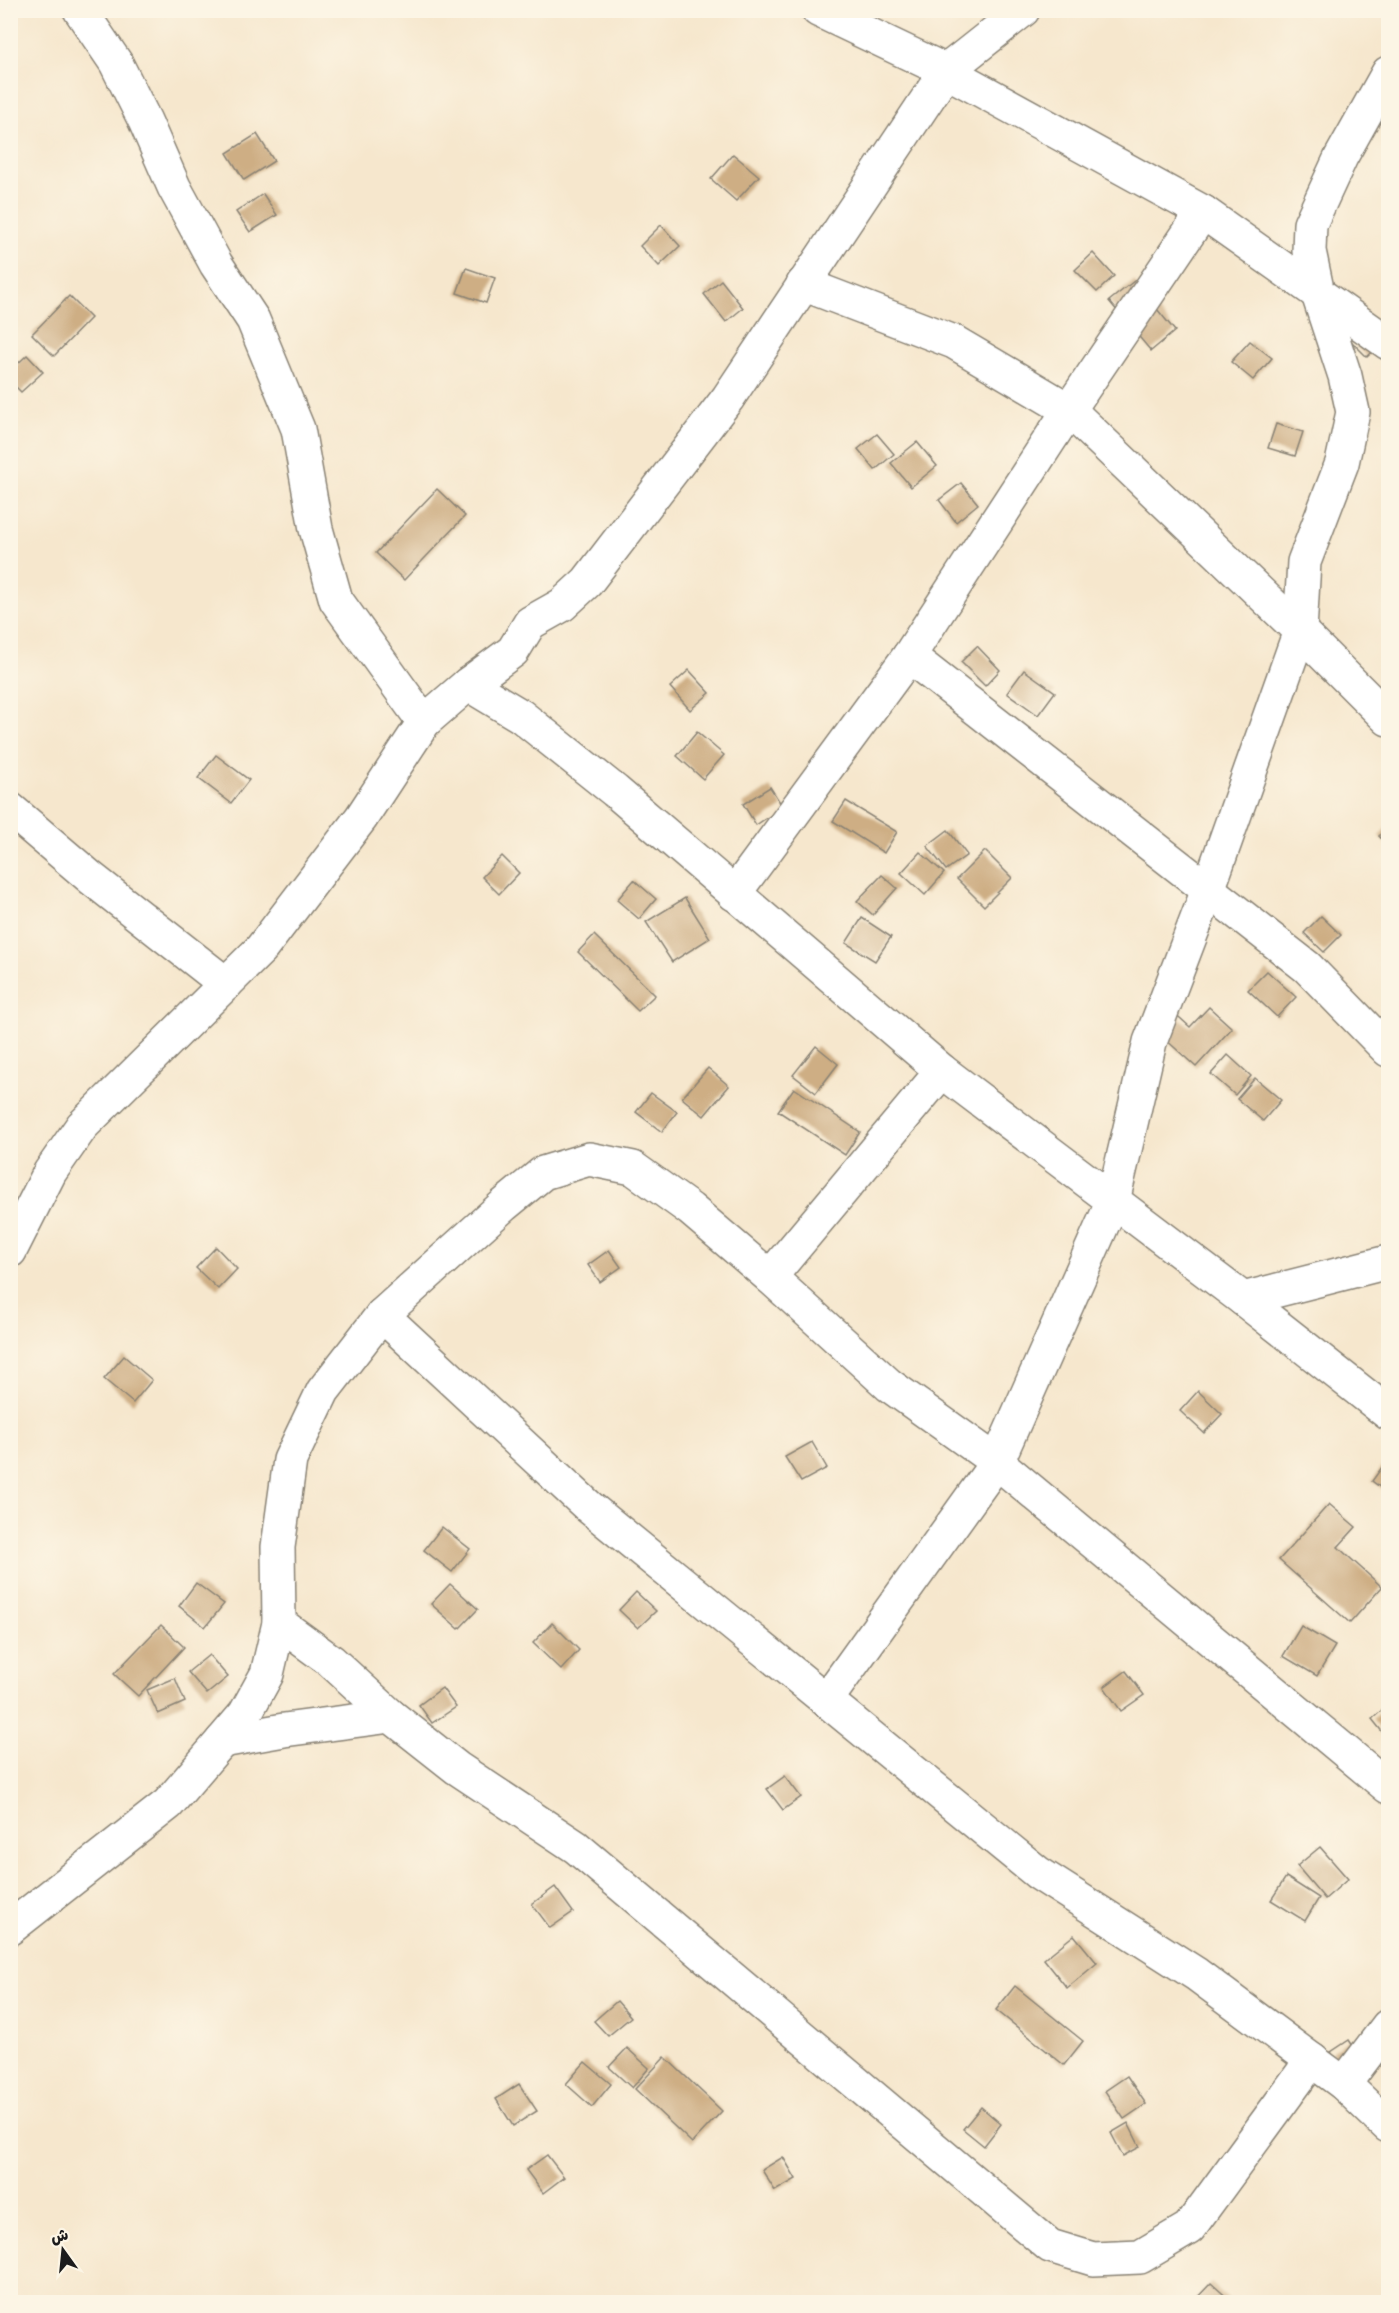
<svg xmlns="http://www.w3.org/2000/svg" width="1399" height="2313" font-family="'Patrick Hand','Playpen Sans Arabic',sans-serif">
<rect width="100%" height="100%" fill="#fcf5e5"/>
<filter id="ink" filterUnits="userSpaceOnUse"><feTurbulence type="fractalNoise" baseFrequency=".0167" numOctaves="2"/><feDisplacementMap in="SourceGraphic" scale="12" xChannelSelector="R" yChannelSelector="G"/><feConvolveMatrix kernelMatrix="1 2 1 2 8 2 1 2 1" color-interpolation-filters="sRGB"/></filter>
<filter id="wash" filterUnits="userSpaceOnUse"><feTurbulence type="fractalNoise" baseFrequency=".008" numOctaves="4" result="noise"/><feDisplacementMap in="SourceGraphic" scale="24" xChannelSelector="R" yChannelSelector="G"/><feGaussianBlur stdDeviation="1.35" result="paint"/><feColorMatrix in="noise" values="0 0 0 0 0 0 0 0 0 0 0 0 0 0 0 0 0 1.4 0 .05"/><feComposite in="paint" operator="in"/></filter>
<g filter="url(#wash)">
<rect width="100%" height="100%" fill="#f6e7cd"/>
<g id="blocks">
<g fill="#ceae84">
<path d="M257 134 274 161 244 180 227 153Z"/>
<path d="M733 154 759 176 736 201 711 179Z"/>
<path d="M263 194 277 215 250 232 236 212Z"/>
<path d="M661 225 680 246 659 266 640 246Z"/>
<path d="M1093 253 1114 276 1097 292 1075 270Z"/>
<path d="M466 268 495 278 486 303 457 293Z"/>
<path d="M721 280 743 308 726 322 704 294Z"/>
<path d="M1134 281 1175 331 1151 351 1109 301Z"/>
<path d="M69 296 91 318 54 356 32 334Z"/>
<path d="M1370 321 1386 339 1367 357 1350 340Z"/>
<path d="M1250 341 1272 358 1253 380 1231 362Z"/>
<path d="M27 355 43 372 21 392 10 381V371Z"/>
<path d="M1276 424 1303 432 1295 456 1268 448Z"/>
<path d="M877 434 894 454 875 470 858 449Z"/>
<path d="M917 442 937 466 911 487 891 463Z"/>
<path d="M961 483 978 504 956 522 939 500Z"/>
<path d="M437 489 465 516 404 580 376 553Z"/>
<path d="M977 646 1000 670 985 686 961 662Z"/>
<path d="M689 670 710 693 690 710 670 687Z"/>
<path d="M1024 670 1055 692 1038 715 1007 693Z"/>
<path d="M697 732 724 755 703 779 677 756Z"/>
<path d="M216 755 249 780 231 803 198 778Z"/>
<path d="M770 787 783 807 756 825 743 804Z"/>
<path d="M846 801 897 832 884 853 833 821Z"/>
<path d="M1388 827V846L1379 836Z"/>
<path d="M948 830 967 855 946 870 927 846Z"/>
<path d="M985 851 1012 878 984 906 957 879Z"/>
<path d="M920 852 944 873 925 895 901 873Z"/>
<path d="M502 856 519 873 499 894 482 877Z"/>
<path d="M882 875 897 888 873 915 857 901Z"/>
<path d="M634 880 656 899 639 919 617 900Z"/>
<path d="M685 898 710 938 672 962 646 922Z"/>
<path d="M1321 916 1341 935 1324 952 1304 933Z"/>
<path d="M862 918 891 937 875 961 846 943Z"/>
<path d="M594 935 655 995 638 1011 578 952Z"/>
<path d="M1267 971 1296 997 1277 1017 1248 990Z"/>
<path d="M1209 1007 1232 1028 1196 1067 1153 1028 1170 1009 1190 1027Z"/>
<path d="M816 1046 838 1064 816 1093 793 1075Z"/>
<path d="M1228 1055 1251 1076 1235 1095 1211 1074Z"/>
<path d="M708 1068 729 1086 704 1116 682 1098Z"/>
<path d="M1255 1078 1281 1100 1263 1121 1237 1099Z"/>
<path d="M794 1088 860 1132 845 1155 778 1111Z"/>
<path d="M651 1093 677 1112 662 1132 636 1112Z"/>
<path d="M216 1247 237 1269 218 1289 196 1268Z"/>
<path d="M609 1250 621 1267 600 1282 588 1265Z"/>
<path d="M124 1356 152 1380 133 1403 104 1379Z"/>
<path d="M1198 1391 1222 1414 1204 1433 1180 1411Z"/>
<path d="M812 1442 827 1468 801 1482 785 1457Z"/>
<path d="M1388 1459V1493L1372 1481Z"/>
<path d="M1329 1504 1356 1527 1338 1547 1382 1587 1350 1623 1279 1560Z"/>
<path d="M442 1527 470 1549 452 1572 424 1550Z"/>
<path d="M196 1583 224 1604 205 1627 179 1606Z"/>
<path d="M450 1584 478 1609 459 1629 431 1604Z"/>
<path d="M636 1592 656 1611 638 1628 619 1610Z"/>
<path d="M552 1623 579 1650 561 1670 533 1643Z"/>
<path d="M161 1625 184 1647 138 1696 114 1674Z"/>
<path d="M1301 1626 1335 1646 1317 1676 1283 1656Z"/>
<path d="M209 1655 228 1677 207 1694 188 1672Z"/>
<path d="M1126 1671 1144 1695 1121 1711 1104 1687Z"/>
<path d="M175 1678 185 1702 158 1714 147 1690Z"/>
<path d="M442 1688 456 1707 432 1723 419 1705Z"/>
<path d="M1388 1705V1739L1372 1719Z"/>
<path d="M785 1776 801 1797 783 1810 767 1789Z"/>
<path d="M1320 1847 1348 1879 1325 1899 1297 1866Z"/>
<path d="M1286 1877 1319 1898 1305 1921 1271 1900Z"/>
<path d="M555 1887 573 1912 550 1928 532 1904Z"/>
<path d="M1074 1935 1097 1963 1067 1988 1044 1959Z"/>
<path d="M1015 1986 1083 2041 1064 2065 996 2010Z"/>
<path d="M617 2001 631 2017 608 2036 594 2021Z"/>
<path d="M1349 2040 1365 2064 1347 2076 1331 2052Z"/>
<path d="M627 2048 649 2068 632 2088 609 2067Z"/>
<path d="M665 2057 722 2111 692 2143 635 2089Z"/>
<path d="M585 2062 611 2084 592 2107 566 2084Z"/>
<path d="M1127 2076 1146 2104 1124 2119 1105 2091Z"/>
<path d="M519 2084 537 2111 513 2126 496 2099Z"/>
<path d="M981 2107 1001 2124 984 2146 963 2129Z"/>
<path d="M1128 2123 1140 2147 1123 2156 1111 2133Z"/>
<path d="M547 2155 564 2177 543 2193 526 2170Z"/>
<path d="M783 2157 796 2179 775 2191 762 2170Z"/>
<path d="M1211 2283 1232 2302H1196L1194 2301Z"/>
</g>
</g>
</g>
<g filter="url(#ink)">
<use href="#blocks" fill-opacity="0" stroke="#898274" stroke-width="1.5"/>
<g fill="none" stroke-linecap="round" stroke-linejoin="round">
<defs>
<g id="minor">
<path d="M80 10 116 63 145 121 174 187 216 264 253 320 298 429 316 529 336 600 424 722"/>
<path d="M818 10 946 71 1203 212 1388 343"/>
<path d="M803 284 954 342 1069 410 1300 631 1388 719"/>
<path d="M909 656 1307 967 1388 1050"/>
<path d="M468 684 513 651 530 623 562 605 587 582 728 398 946 71 1023 10"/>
<path d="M10 809 91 878 226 984"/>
<path d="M734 894 909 656 1069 410 1203 212"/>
<path d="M10 1251 50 1172 82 1126 261 949 361 818 424 722 468 684 521 716 615 791 942 1071 1243 1299 1388 1413"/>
<path d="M770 1277 942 1071"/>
<path d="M1243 1299 1388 1262"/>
<path d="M382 1315 589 1507 1038 1873 1196 1974 1344 2084 1388 2126"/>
<path d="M279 1623 331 1661 391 1716 457 1768 576 1847 1050 2246 1093 2259 1140 2257 1189 2228 1312 2060"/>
<path d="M827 1699 997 1462 1113 1201 1150 1042 1208 890 1300 631 1304 562 1342 463 1353 412 1345 376 1318 294 1309 251 1310 224 1341 157 1388 73"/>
<path d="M222 1741 284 1730 391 1716"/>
<path d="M10 1928 168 1804 245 1714 267 1674 279 1623 278 1547 290 1460 323 1391 382 1315 504 1205 543 1173 589 1159 633 1168 690 1209 770 1277 889 1385 997 1462 1388 1787"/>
<path d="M1344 2084 1388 2026"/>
</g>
</defs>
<use href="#minor" stroke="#898274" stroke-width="36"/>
<use href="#minor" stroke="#fff" stroke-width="33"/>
</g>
</g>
<rect width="1399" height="2313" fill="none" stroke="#fcf5e5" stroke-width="36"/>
<g transform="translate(63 2250) rotate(345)" stroke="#fcf5e5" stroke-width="4.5" paint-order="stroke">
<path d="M0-4.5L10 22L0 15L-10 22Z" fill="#1c1c1c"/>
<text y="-9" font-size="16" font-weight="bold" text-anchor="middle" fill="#1c1c1c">ش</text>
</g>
</svg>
